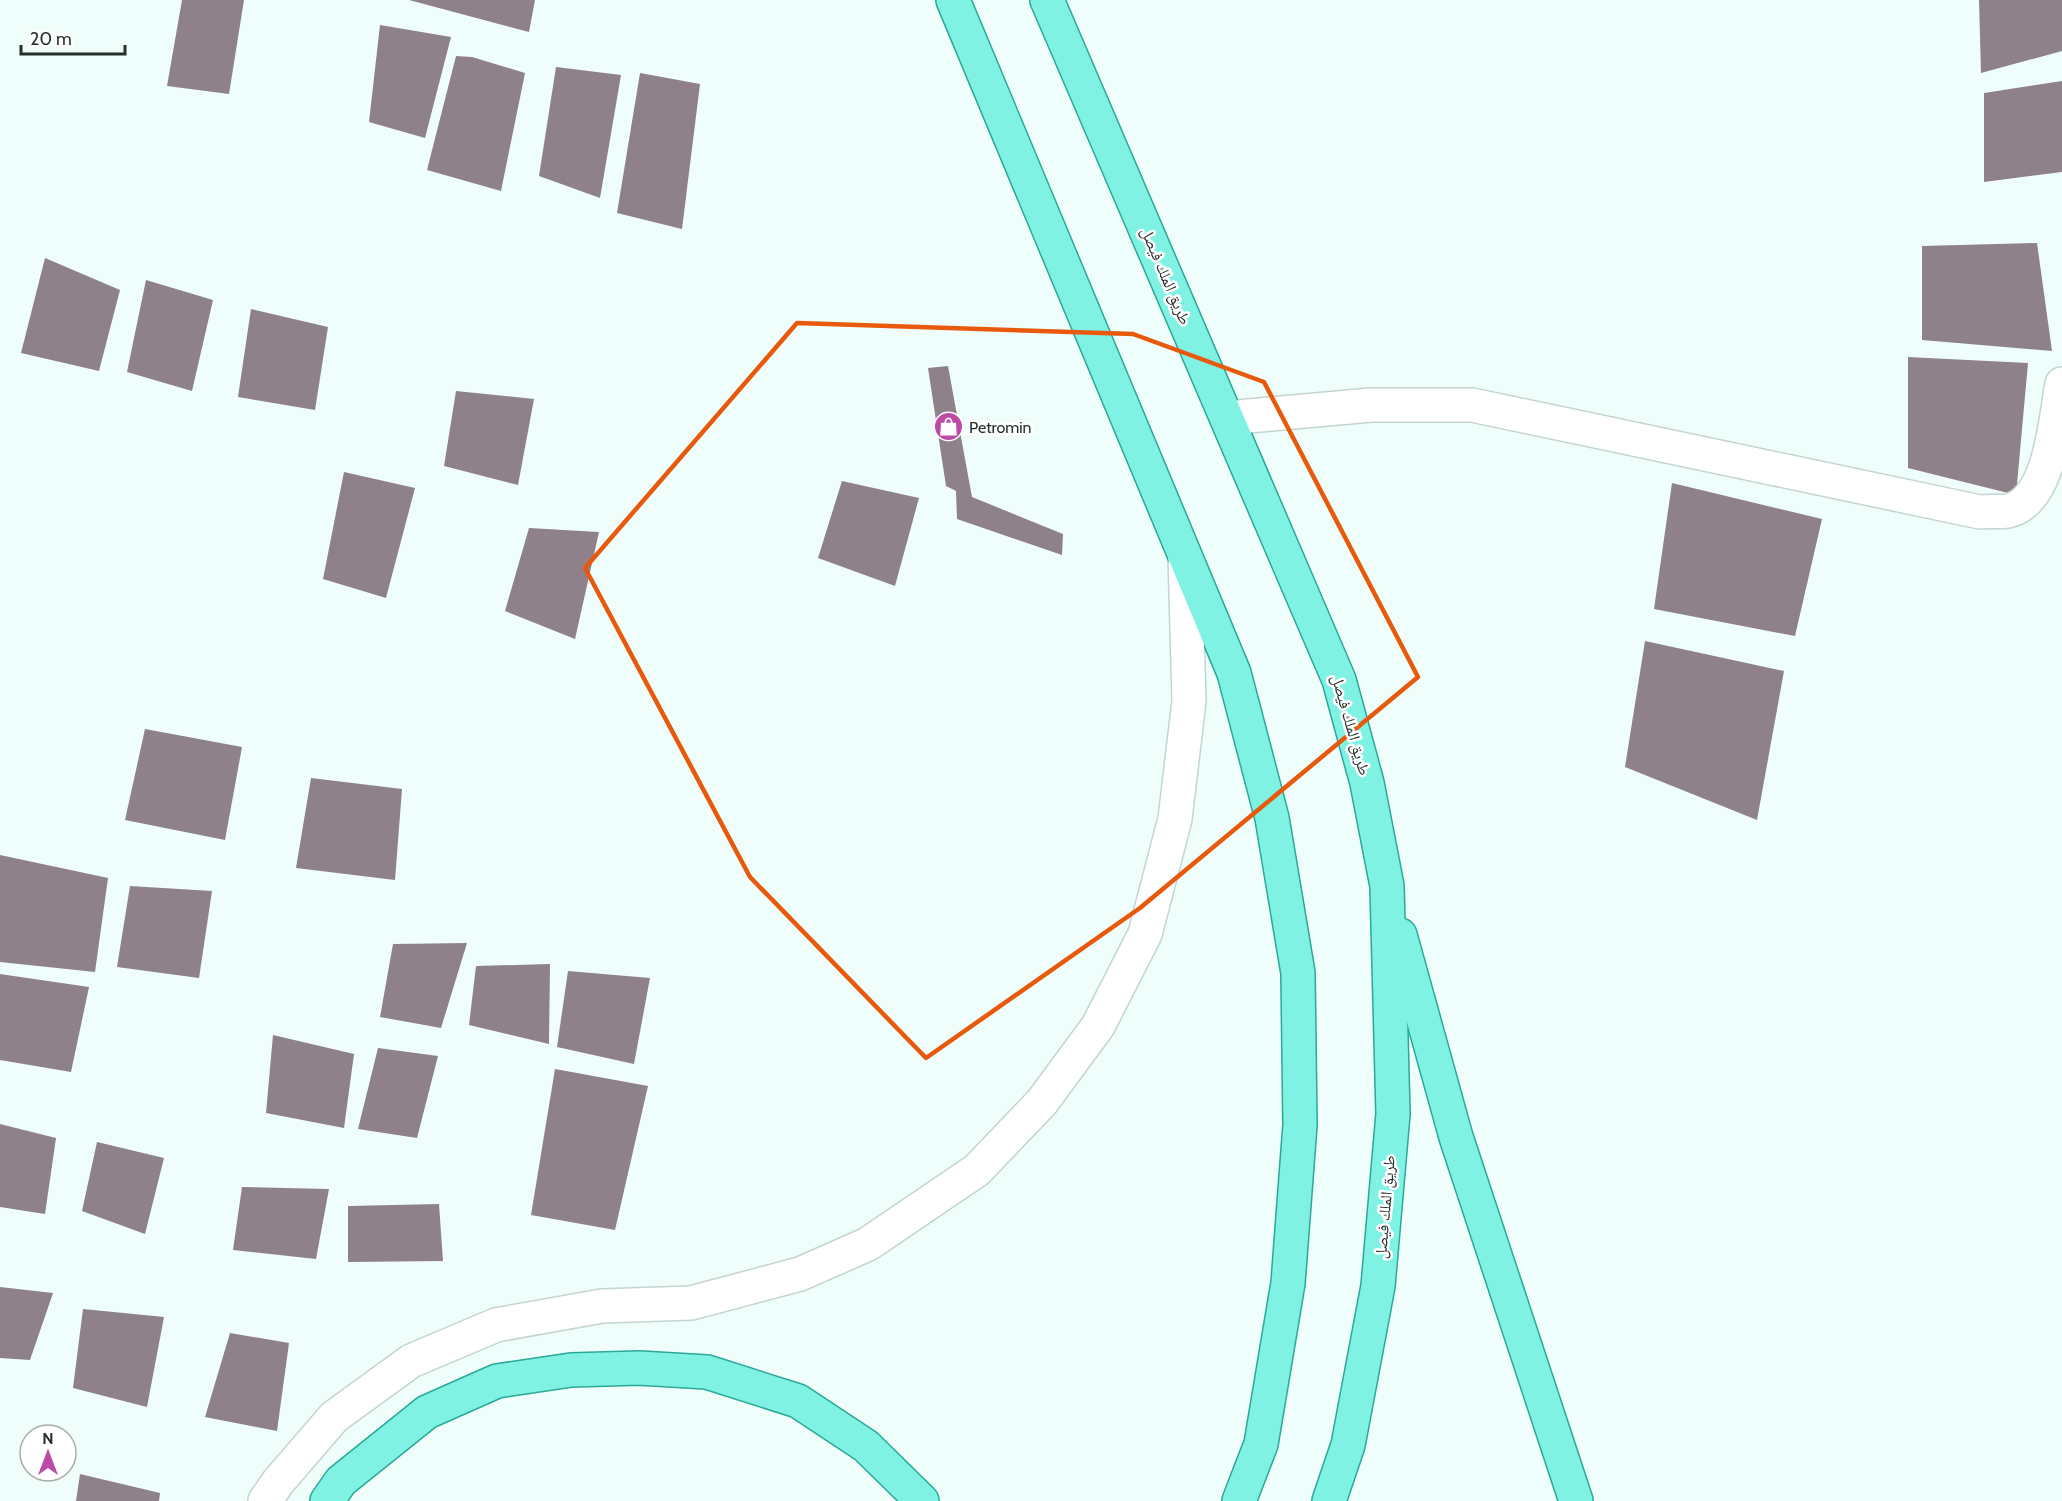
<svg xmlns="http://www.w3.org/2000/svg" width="2062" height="1501" font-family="Cabin,'Noto Naskh Arabic',sans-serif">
<rect width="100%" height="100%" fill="#effefb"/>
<g fill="#8e818a">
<path d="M182 0H244L229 94 167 86Z"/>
<path d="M409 0H535L529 32Z"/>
<path d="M1979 0H2062V51L1981 73Z"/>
<path d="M380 25 451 37 425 138 369 122Z"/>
<path d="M456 56 472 57 525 73 501 191 427 170Z"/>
<path d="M556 67 621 75 600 198 539 176Z"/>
<path d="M640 73 700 84 682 229 617 213Z"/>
<path d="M2062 81V172L1984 182V93Z"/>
<path d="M2037 243 2052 351 1922 340V246Z"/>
<path d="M45 258 120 290 99 371 21 353Z"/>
<path d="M146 280 213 300 192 391 127 372Z"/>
<path d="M251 309 328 327 315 410 238 397Z"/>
<path d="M1908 357 2028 363 2016 495 1908 468Z"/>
<path d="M948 366 972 497 1063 534 1062 555 957 519 956 491 946 486 928 368Z"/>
<path d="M456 391 534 399 518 485 444 466Z"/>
<path d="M344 472 415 488 386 598 323 579Z"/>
<path d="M842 481 919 498 895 586 818 558Z"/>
<path d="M1672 483 1822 519 1795 636 1654 609Z"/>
<path d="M529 528 599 532 575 639 505 611Z"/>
<path d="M1645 641 1784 671 1757 820 1625 767Z"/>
<path d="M145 729 242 747 225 840 125 820Z"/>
<path d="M311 778 402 789 395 880 296 868Z"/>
<path d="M0 855 108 878 95 972 0 962Z"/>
<path d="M130 886 212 891 199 978 117 967Z"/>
<path d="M467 943 441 1028 380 1017 393 944Z"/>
<path d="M550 964 549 1044 469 1025 476 966Z"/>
<path d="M568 971 650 978 634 1064 557 1047Z"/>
<path d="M0 974 89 987 71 1072 0 1060Z"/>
<path d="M273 1035 354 1054 344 1128 266 1113Z"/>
<path d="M378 1048 438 1056 417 1138 358 1129Z"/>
<path d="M555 1069 648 1086 615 1230 531 1215Z"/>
<path d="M0 1124 56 1138 45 1214 0 1207Z"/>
<path d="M97 1142 164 1158 145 1234 82 1211Z"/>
<path d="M242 1187 329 1189 316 1259 233 1250Z"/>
<path d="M439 1204 443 1261 348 1262V1206Z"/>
<path d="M0 1287 53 1293 30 1360 0 1358Z"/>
<path d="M83 1309 164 1317 147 1407 73 1388Z"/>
<path d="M230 1333 289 1343 277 1431 205 1417Z"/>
<path d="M80 1474 160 1493 159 1501H76Z"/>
</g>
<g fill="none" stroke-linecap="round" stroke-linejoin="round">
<defs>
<path id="street" d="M1227 418 1371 405H1472L1980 512C1988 511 1999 512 2008 511 2051 501 2055 420 2062 384"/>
<path id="secondary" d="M265 1501 278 1482 334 1417 411 1361 496 1325 602 1306 691 1303 800 1274 868 1244 977 1170 1042 1102 1098 1026 1145 934 1175 819 1189 701 1185 557"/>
<g id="primary">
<path d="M953 0 1234 673 1272 818 1298 973 1300 1125 1288 1283 1261 1444 1239 1501"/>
<path d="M1047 0 1339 680 1367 783 1387 886 1393 1114 1378 1286 1348 1445 1329 1501"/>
<path d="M1400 935 1456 1137 1576 1501"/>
<path d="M327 1501 341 1481 427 1412 497 1381 571 1370 639 1368 707 1372 798 1401 866 1446 922 1501"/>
</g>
</defs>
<use href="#street" stroke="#c2d5d1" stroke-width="36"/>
<use href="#secondary" stroke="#c2d5d1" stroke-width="36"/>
<use href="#primary" stroke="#2aa898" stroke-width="36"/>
<use href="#street" stroke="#fff" stroke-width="33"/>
<use href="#secondary" stroke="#fff" stroke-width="33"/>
<use href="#primary" stroke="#80f2e4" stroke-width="33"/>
</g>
<path fill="none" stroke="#e8590c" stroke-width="4.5" stroke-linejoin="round" d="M797 323 1133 334 1264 382 1418 677 1140 908 926 1058 750 877 585 568Z"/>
<defs>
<symbol id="shop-disc" viewBox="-11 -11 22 22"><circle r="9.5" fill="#bc4ba6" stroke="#fff"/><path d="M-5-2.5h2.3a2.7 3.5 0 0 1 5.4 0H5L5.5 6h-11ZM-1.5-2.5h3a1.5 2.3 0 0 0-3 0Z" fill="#fff"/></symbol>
</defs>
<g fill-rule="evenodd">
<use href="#shop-disc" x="932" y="410" width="33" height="33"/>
</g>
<g text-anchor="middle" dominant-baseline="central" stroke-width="5" stroke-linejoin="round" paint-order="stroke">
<g font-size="16" fill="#272f2d" stroke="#fff">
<text transform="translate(1166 276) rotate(67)">طريق الملك فيصل</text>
<text transform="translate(1351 725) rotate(74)">طريق الملك فيصل</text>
<text transform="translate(1385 1207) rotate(-85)">طريق الملك فيصل</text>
</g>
<g font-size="16" fill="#272f2d" stroke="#fff" text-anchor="start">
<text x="969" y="427">Petromin</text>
</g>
</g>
<g transform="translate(48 1453)"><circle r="28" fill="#ffffff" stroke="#a9acab" stroke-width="1.5"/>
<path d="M0-4.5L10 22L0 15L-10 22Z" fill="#bc4ba6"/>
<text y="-9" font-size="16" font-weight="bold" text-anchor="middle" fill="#272f2d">N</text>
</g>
<path d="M21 45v9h104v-9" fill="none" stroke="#272f2d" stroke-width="3"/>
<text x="30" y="45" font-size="18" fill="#272f2d" stroke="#ffffff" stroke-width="4.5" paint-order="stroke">20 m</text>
</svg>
